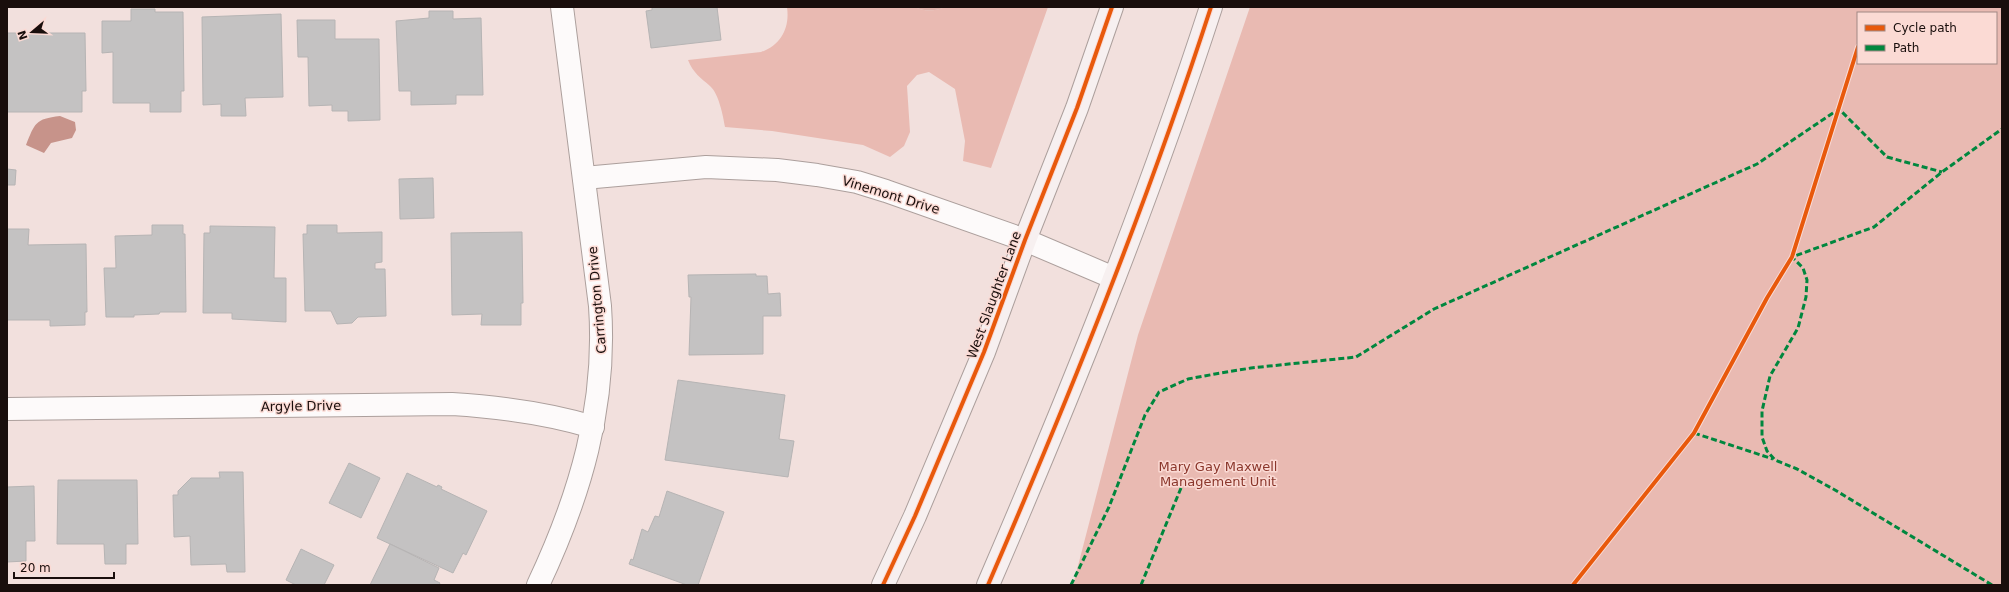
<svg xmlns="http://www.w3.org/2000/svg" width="2009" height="592" font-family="'DejaVu Sans',sans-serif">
<rect width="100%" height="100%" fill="#f2e0dd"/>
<g fill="#e9bab2" fill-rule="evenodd">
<path d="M787 7H915C924 12 936 11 945 7H1048L991 168 963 161 965 141 955 89 929 72 917 75 907 86 910 132 904 146 890 157 863 145 772 131 725 127C723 116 719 94 710 86 701 78 693 73 688 60L761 52C781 45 790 28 787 7Z"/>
<path d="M1250 7H2002V585H1073L1138 335ZM1858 13H1996V63H1858Z"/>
</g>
<path fill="#e0b2aa" d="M915 7H945C936 11 924 12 915 7Z"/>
<path fill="#c7938a" d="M60 116 75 122 76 130 72 138 51 143 44 153 26 145C35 123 35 119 60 116Z"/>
<g fill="#c4c2c2" stroke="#b6b4b4">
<path d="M652 7H717L721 40 651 48 646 11 652 10Z"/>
<path d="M131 9H155V12H183L184 91H181V112H150V103H113V52L102 53V21H131Z"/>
<path d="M429 11H453V19L481 18 483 95H456V104L411 105V91H399L396 21 429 18Z"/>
<path d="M281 14 283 97 245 98 246 116H221V104L203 105 202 17Z"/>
<path d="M297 20H335V39H379L380 120 348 121V111H332V105L309 106 308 57H298Z"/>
<path d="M7 33H85L86 91H82V112H7Z"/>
<path d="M7 169 16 170 15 185H7Z"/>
<path d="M433 178 434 218 400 219 399 179Z"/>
<path d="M152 225H183V234H185L186 312H160L159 314 134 315V317H106L104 268H116L115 236 152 235Z"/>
<path d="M307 225H337V233L382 232V262L375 263V269H385L386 316 358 317 352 323 337 324 331 311H305L303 234H307Z"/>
<path d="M210 226 275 227 274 278H286V322L232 319V313H203L204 233H210Z"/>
<path d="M7 229H29L28 245 86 244 87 312H85V325L50 326V320H7Z"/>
<path d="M522 232 523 303H521V325H481L482 314 452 315 451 233Z"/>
<path d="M756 274V276H767L768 294 780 293 781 316H763V354L689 355 691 297H689L688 275Z"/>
<path d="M678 380 785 395 779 439 794 441 788 477 665 460Z"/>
<path d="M349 463 380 478 361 518 329 503Z"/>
<path d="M219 472H243L245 572H227L226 564 191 565 190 536 174 537 173 495H178V491L191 478H220Z"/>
<path d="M407 473 437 487 438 485 442 487 441 489 487 511 466 555 463 553 453 573 377 538Z"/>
<path d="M58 480H137L138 544H126V564H105L104 544H57Z"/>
<path d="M34 486 35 541H26V561L7 562V487Z"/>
<path d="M667 491 724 512 698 585H687L629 564 631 559 633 560 642 529 648 532 655 516 659 517Z"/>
<path d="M390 544 439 568 434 580 440 583 439 585H370Z"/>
<path d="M301 549 334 565 324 585H296L286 580Z"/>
</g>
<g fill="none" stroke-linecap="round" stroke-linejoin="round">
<defs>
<g id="minor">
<path d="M584 178 706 167 777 170 817 175 857 182 886 191 1025 240 1114 278"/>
<path d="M7 409 452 404C500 407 547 413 593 427"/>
<path d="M538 585C580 496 607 406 600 306L562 7"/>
</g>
<g id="secondary">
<path d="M883 585 915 516 984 352 1025 240 1077 108 1112 7"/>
<path d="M988 585C1070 395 1147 204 1211 7"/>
</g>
</defs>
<use href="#minor" stroke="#ac9f9c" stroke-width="24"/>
<use href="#secondary" stroke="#ac9f9c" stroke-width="24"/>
<use href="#minor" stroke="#fdfafa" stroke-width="22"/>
<use href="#secondary" stroke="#f7f0f0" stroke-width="22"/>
<g stroke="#00873e" stroke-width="3" stroke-dasharray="6 3" stroke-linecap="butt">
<path d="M1694 433 1773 459"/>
<path d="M1071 585 1109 507 1145 415 1159 392 1188 379 1215 374 1251 368 1356 357 1434 309 1757 164 1839 109 1887 157 1942 172"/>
<path d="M1141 585 1181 488"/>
<path d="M1992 585 1835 490 1797 469 1775 460 1767 451 1762 437V411L1770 376 1798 328 1806 297 1807 280 1803 268 1792 257 1874 227 1942 172 2002 129"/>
</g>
<defs>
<g id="cycleway">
<path d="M883 585 915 516 984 352 1025 240 1077 108 1112 7"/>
<path d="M988 585C1070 395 1147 204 1211 7"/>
<path d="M1573 585 1694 433 1767 298 1792 257 1858 47"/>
</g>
</defs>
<use href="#cycleway" stroke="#fbdad4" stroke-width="6"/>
<use href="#cycleway" stroke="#e8590c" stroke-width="4"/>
</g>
<g text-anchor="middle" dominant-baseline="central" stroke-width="3" stroke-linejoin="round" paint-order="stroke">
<g font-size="13" fill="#190e0c" stroke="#fbdad4">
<text transform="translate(891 195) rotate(17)">Vinemont Drive</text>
<text transform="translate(994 295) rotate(-70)">West Slaughter Lane</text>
<text transform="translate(597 300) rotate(-95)">Carrington Drive</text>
<text transform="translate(301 406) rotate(-1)">Argyle Drive</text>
</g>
<g font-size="13" fill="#8a362b" stroke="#fbdad4">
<text x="1218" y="466">Mary Gay Maxwell<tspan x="1218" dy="15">Management Unit</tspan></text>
</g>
</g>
<rect width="2009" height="592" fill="none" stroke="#190e0c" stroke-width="16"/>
<rect x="1857" y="12" width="140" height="52" fill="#fbdad4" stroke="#a18884"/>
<rect x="1865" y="25" width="20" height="6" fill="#e8590c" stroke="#a18884"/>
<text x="1893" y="32" font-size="12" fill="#190e0c">Cycle path</text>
<rect x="1865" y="45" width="20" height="6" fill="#00873e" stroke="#a18884"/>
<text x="1893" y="52" font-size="12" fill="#190e0c">Path</text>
<g transform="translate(32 32) rotate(251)" stroke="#fbdad4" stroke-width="3" paint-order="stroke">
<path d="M0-3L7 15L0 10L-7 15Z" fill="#190e0c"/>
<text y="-6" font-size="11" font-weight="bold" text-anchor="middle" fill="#190e0c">N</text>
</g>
<path d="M14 572v6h100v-6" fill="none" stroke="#190e0c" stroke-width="2"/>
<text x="20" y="572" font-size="12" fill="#190e0c" stroke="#fbdad4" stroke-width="3" paint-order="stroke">20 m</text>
</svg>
